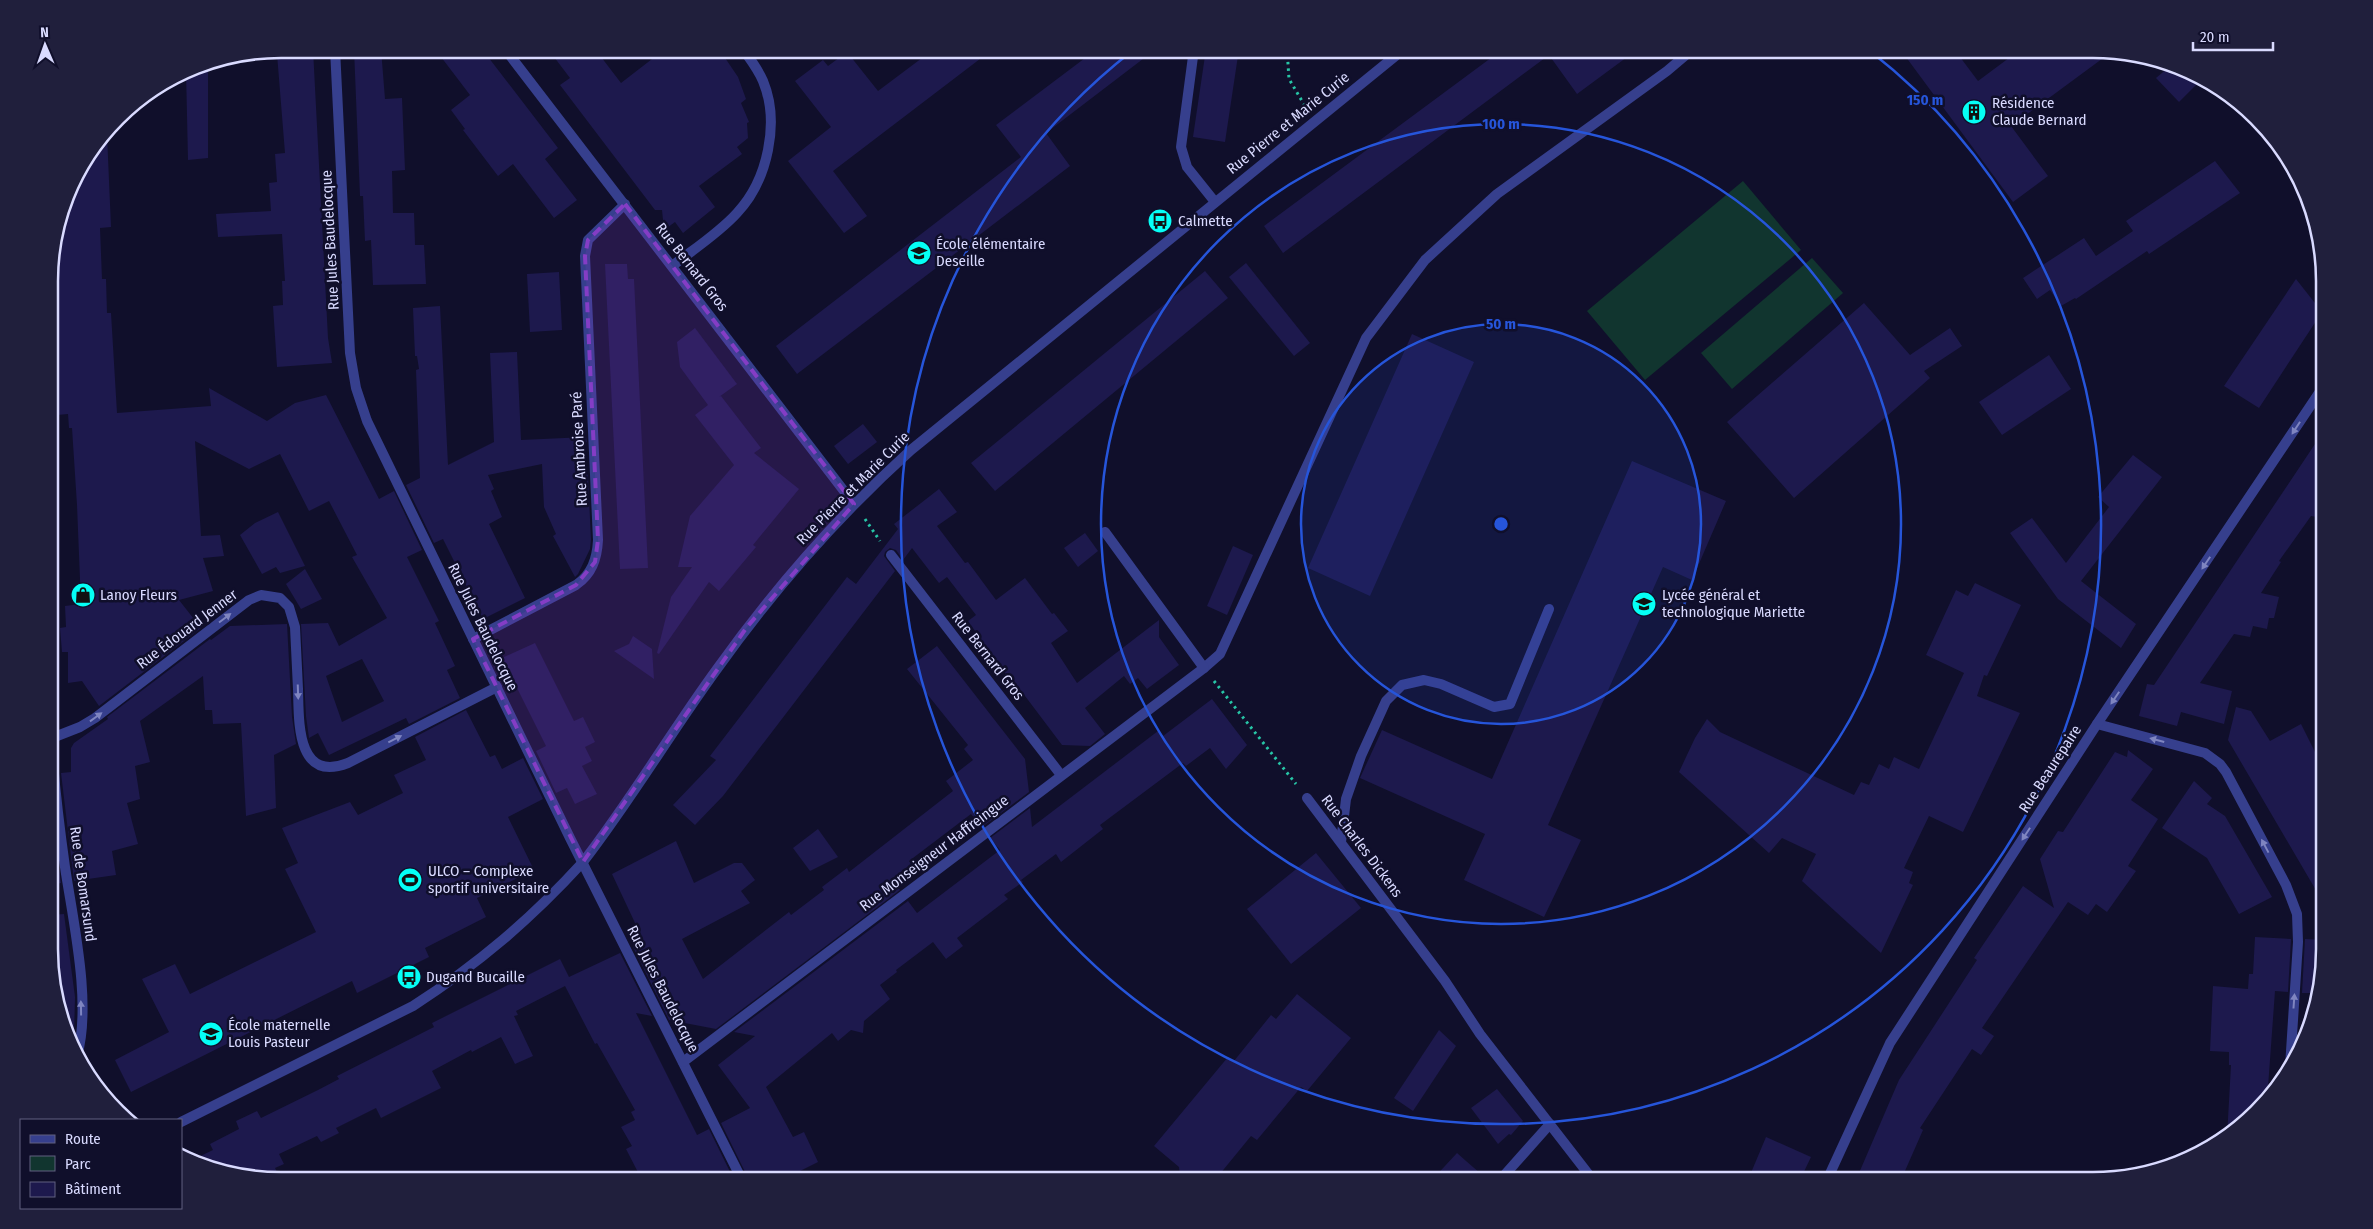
<svg xmlns="http://www.w3.org/2000/svg" width="2373" height="1229" font-family="'Fira Sans Condensed',sans-serif">
<rect width="100%" height="100%" fill="#100f2b"/>
<g fill="#11352f">
<path d="M1743 181 1801 250 1645 380 1587 311Z"/>
<path d="M1812 258 1843 293 1732 389 1701 353Z"/>
</g>
<g fill="#1d194d" fill-rule="evenodd">
<path d="M280 49H313L328 338 332 363 277 367 273 306 283 305 282 281H285L282 234 218 237 216 214 271 211 269 183 277 182 275 154 285 153 277 54H281Z"/>
<path d="M354 49H381L385 99 402 98 405 170 392 171 393 213H414L415 245H424L426 284 373 285 371 240 365 241 363 196H360Z"/>
<path d="M435 49H482L558 148 545 159 577 200 554 218 513 164 498 176 463 130 465 129 451 110 470 95Z"/>
<path d="M548 49H595L621 83 665 49H719L738 77 746 99 741 103 749 122 747 123 748 138 737 147 742 154 699 186 715 207 683 233 675 222 664 230 662 210H655L560 85 570 78Z"/>
<path d="M934 49H993L833 171 867 216 844 233 788 161 831 127 795 81 823 60 828 66 847 52 878 91Z"/>
<path d="M1097 49H1156L1046 133 1070 166 797 374 776 346 1021 157 996 125Z"/>
<path d="M1206 49H1239L1225 142 1193 137Z"/>
<path d="M1503 49H1586L1591 56 1602 49H1638L1577 94 1549 55 1283 253 1264 226Z"/>
<path d="M1900 49H1954L1978 81 2021 49H2093L2110 53 2011 126 2048 176 2013 202Z"/>
<path d="M208 63V158L188 160 186 70 192 66Z"/>
<path d="M2169 67 2195 73 2203 78 2179 102 2156 78Z"/>
<path d="M107 134 111 227 100 228 102 279H106L107 313H111L117 413 211 406 209 388 267 421 295 403 326 395 379 499 394 491 422 550 407 557 439 621 435 623 455 666 447 670 460 698 409 724 406 718 329 755 318 733 309 738 306 716 301 624 328 623 339 646 387 618 352 557 357 555 329 501 309 511 280 454 249 469 195 441 201 536 220 535 224 556 203 558 213 591 179 600 201 628 99 706 82 681 68 683V652H62L60 628 66 627 65 606 81 604 77 505 72 428H69L68 414 57 415 49 264 73 178ZM362 659 384 701 342 722 326 676Z"/>
<path d="M2215 161 2240 193 2149 254 2147 251 2076 299 2075 298 2061 306 2050 290 2037 299 2023 278 2084 238 2096 256 2133 231 2126 221Z"/>
<path d="M1246 263 1310 343 1294 356 1229 277Z"/>
<path d="M605 264H627L628 279H634L648 568 620 569Z"/>
<path d="M1205 271 1228 298 995 491 971 463Z"/>
<path d="M559 272 562 330 530 332 527 274Z"/>
<path d="M2296 279 2322 312 2259 408 2224 386Z"/>
<path d="M1864 303 1910 355 1950 328 1962 346 1924 371 1930 378 1794 498 1727 422Z"/>
<path d="M440 306 448 465 494 442 490 353 517 352 521 440 586 437 587 442 575 448 588 476 591 540 590 549 578 574 575 577 553 536 556 534 544 507 542 464 488 475 494 489 491 491 502 517 489 524 525 598 483 619 443 539 434 543 406 485 420 478 416 370 419 369 417 356H415L413 308Z"/>
<path d="M695 328 737 384 719 397 721 396 761 448 754 453 799 489 753 545 756 547 719 591 709 582 659 654 657 653 671 597 692 567H678L690 516 734 465 695 415 708 405 680 367 677 342Z"/>
<path d="M1412 334 1474 362 1370 596 1308 568Z"/>
<path d="M2049 355 2071 389 2002 435 1979 402Z"/>
<path d="M863 424 877 442 848 464 834 446Z"/>
<path d="M2323 432V518L2311 516 2279 561 2281 562 2261 593 2279 597 2274 618H2269L2267 629 2253 626 2250 637 2234 634 2200 683 2232 691 2224 724 2181 712 2177 726 2139 716 2147 684 2154 685Z"/>
<path d="M2133 455 2162 477 2081 581 2136 624 2121 648 2058 599 2010 533 2032 518 2066 563 2109 507 2098 497Z"/>
<path d="M1632 461 1726 501 1692 580 1663 567 1548 825 1581 840 1544 917 1464 880 1485 834 1360 778 1382 730 1492 779Z"/>
<path d="M939 489 957 512 937 526 965 563 968 562 996 600 1025 578 1052 614 1054 613 1068 631 1051 643 1077 683 1159 620V637L1179 665 1147 689 1138 678 1130 684 1124 676 1085 708 1105 734 1090 746 1062 745 1019 688V693L968 621 976 615 947 577 939 583 912 548 903 560 896 550 890 548 885 552 884 556 895 571 723 796 695 825 673 805 716 760 710 756 847 577 856 584 898 529 894 524Z"/>
<path d="M278 512 305 566 280 573 276 567 262 574 240 535 255 523Z"/>
<path d="M1085 533 1098 551 1078 567 1064 548Z"/>
<path d="M1233 546 1253 555 1227 615 1207 606Z"/>
<path d="M305 569 322 599 301 609 286 584Z"/>
<path d="M1975 583 2021 605 1987 676 1984 675 1977 696 2020 713 1963 832 1929 816 1904 868 1913 872 1909 883 1913 885 1881 953 1802 881 1816 854 1782 838 1769 853 1679 772 1695 738 1707 719 1720 732 1854 795 1861 782 1869 785 1879 764 1889 769 1894 757 1919 769 1964 673 1926 655 1956 590 1968 596Z"/>
<path d="M287 624 292 717 296 744 274 755 276 808 246 816 241 723 213 724 212 710H205L203 676 140 721 150 762 135 766 140 799 127 803 138 844 112 851 116 875 74 881 61 773 71 772V748L74 743 108 719 107 717 210 639 211 640 230 626Z"/>
<path d="M633 636 652 649 654 679 614 651 629 644Z"/>
<path d="M535 643 574 721 583 717 595 742 585 747 592 761 582 766 597 794 575 804 567 788 556 793 536 751 546 746 502 658Z"/>
<path d="M937 646 1025 759 1029 792 982 827 971 814 909 861 911 864 892 879 900 890 716 1029 669 1020 633 947 644 942 612 874 676 841 694 883 734 863H742L755 880 741 891 750 903 682 939 703 979 789 912 791 915 824 890 822 887 847 868 849 872 953 791 946 781 973 760 964 749 968 745 907 669Z"/>
<path d="M1212 699 1247 745 1226 769 1210 748 1186 766 1183 763 1100 825 1103 829 1061 862 1056 854 1021 880 1023 882 1004 895 1008 899 957 938 963 946 946 959 933 942 896 970 897 972 880 985 890 999 864 1021 863 1033 851 1030 838 1041 832 1033 766 1087 793 1137 804 1132 818 1162 800 1171 804 1180H749L721 1123 750 1108 718 1065 755 1036 734 1032 908 901 917 913 946 891 1000 850 990 838 1030 808 1032 827 1158 731 1163 736Z"/>
<path d="M2236 707 2251 711 2270 741 2301 724 2324 770V904L2228 740Z"/>
<path d="M466 710 490 757 495 755 502 769 523 758 543 799 508 817 534 870 477 898 486 917 425 948 429 957 357 993 352 981 131 1092 115 1060 169 1032 142 979 175 964 190 994 316 932 285 869 298 863 282 828 350 802 358 815 403 793 394 775 426 760 415 737Z"/>
<path d="M2128 750 2153 769 2131 800 2158 819 2128 866 2136 871 2107 912 2096 904 2088 915 2068 902 1982 1028 1994 1036 1981 1055 1972 1049 1920 1128 1923 1130 1901 1180H1856L1899 1080 1977 960 1974 958 2023 886 2054 908 2040 859 2058 831 2063 832 2115 752 2127 757Z"/>
<path d="M2194 781 2212 798 2207 804 2225 816 2272 897 2239 914 2207 858 2162 828Z"/>
<path d="M50 807 61 883 51 885 50 850Z"/>
<path d="M818 829 838 857 810 871 793 848Z"/>
<path d="M1316 853 1361 908 1291 964 1247 909Z"/>
<path d="M64 914 75 997 74 1034 73 1040 69 1041 51 979V915Z"/>
<path d="M2255 937 2291 939 2288 992 2275 991 2267 1101 2227 1137 2231 1065H2229V1052L2210 1051 2213 986 2248 989 2249 974H2253Z"/>
<path d="M2305 939 2324 940V949L2314 993H2302Z"/>
<path d="M620 953 652 1016 636 1013 697 1135 709 1129 734 1180H642L626 1149 632 1146 621 1127 635 1120 631 1112 635 1110 597 1043 595 1044 565 986 516 1011 518 1015 514 1016 533 1056 515 1064 501 1037 472 1052 471 1050 432 1071 441 1088 381 1118 376 1108 336 1128 339 1133 321 1142 317 1136 279 1154 284 1164 275 1168 281 1180 192 1160 213 1150 210 1144 239 1129 236 1121 257 1111 261 1118 318 1090 339 1079 337 1076 434 1027 432 1023 560 959 569 977Z"/>
<path d="M1297 994 1351 1038 1307 1091 1301 1087 1257 1140 1251 1136 1215 1180H1195L1190 1176 1180 1177 1179 1167 1154 1146 1228 1057 1234 1061 1271 1015 1276 1019Z"/>
<path d="M1439 1030 1456 1046 1413 1111 1394 1098Z"/>
<path d="M1497 1089 1523 1121 1511 1135 1509 1134 1498 1144 1471 1108Z"/>
<path d="M1766 1137 1811 1157 1800 1180H1748Z"/>
<path d="M1457 1153 1466 1161 1488 1180H1432Z"/>
</g>
<g fill="none" stroke-linecap="round" stroke-linejoin="round">
<g stroke="#27c5a6" stroke-width="3" stroke-dasharray="2.5 4" stroke-linecap="butt">
<path d="M1287 49 1289 79 1305 106"/>
<path d="M865 519 880 541"/>
<path d="M1214 681 1296 784"/>
</g>
<g stroke="#363f8d" stroke-width="10">
<path d="M1194 49 1181 147 1187 167 1215 202"/>
<path d="M1204 668 1220 654 1366 338 1425 260 1497 194 1667 71 1693 49"/>
<path d="M52 738 80 727 95 718 249 600 261 595 280 598 289 607 295 627C296 648 297 668 298 689 299 721 296 783 348 763L497 687"/>
<path d="M1341 842 1346 799 1361 756 1386 701 1402 685 1424 680 1441 684 1494 707 1510 704 1549 609"/>
</g>
<g stroke="#363f8d" stroke-width="10">
<path d="M335 49 350 353 356 388 367 421 570 838 742 1180"/>
<path d="M505 49 854 504"/>
<path d="M672 266C694 249 719 233 737 213 768 180 780 122 763 81 758 69 750 59 743 49"/>
<path d="M891 555 1061 775"/>
<path d="M473 639 576 585C592 574 597 559 598 540L585 256 588 240 625 204"/>
<path d="M50 716C52 766 58 817 65 867 73 921 92 1004 77 1056"/>
<path d="M2097 724 2205 753 2220 764 2226 772 2286 885 2297 914 2298 942 2290 1067"/>
<path d="M1307 798 1445 981 1480 1034 1593 1180"/>
<path d="M683 1062 1204 668 1105 532"/>
<path d="M181 1122 413 1006C478 964 530 920 583 862 631 800 671 732 717 669 774 589 838 516 911 450L1404 49"/>
<path d="M1500 1180 1550 1124"/>
<path d="M1827 1180 1890 1043 2097 724 2323 387"/>
</g>
</g>
<defs><path id="oneway-solid" d="M-6-.8H1V-3.2L6.5 0L1 3.2V.8H-6Z" transform="scale(1.25)"/></defs>
<g fill="#7f85c0">
<use href="#oneway-solid" transform="translate(2296 428) rotate(123)"/>
<use href="#oneway-solid" transform="translate(2206 563) rotate(124)"/>
<use href="#oneway-solid" transform="translate(225 618) rotate(-37)"/>
<use href="#oneway-solid" transform="translate(298 692) rotate(88)"/>
<use href="#oneway-solid" transform="translate(2115 698) rotate(124)"/>
<use href="#oneway-solid" transform="translate(96 717) rotate(-36)"/>
<use href="#oneway-solid" transform="translate(395 739) rotate(-27)"/>
<use href="#oneway-solid" transform="translate(2157 740) rotate(-165)"/>
<use href="#oneway-solid" transform="translate(2026 834) rotate(123)"/>
<use href="#oneway-solid" transform="translate(2265 846) rotate(-118)"/>
<use href="#oneway-solid" transform="translate(2294 1001) rotate(-86)"/>
<use href="#oneway-solid" transform="translate(81 1008) rotate(-91)"/>
</g>
<path fill="#843dc5" fill-opacity="0.2" stroke="#843dc5" stroke-width="4" stroke-dasharray="10 6" stroke-linejoin="round" d="M625 204 854 504 747 627 583 862 473 639 576 585 595 562 598 540 585 256 588 240Z"/>
<circle cx="1501" cy="524" r="200" fill="#2655da" fill-opacity=".12"/>
<g fill="none" stroke="#2655da" stroke-width="2.5">
<circle cx="1501" cy="524" r="200"/>
<circle cx="1501" cy="524" r="400"/>
<path d="M1870 51A600 600 0 1 1 1132 51"/>
</g>
<defs>
<symbol id="building-disc" viewBox="-11 -11 22 22"><circle r="9.5" fill="#05fff6" stroke="#100f2b"/><path d="M-4-6H4V6H1V3H-1V6H-4ZM-2.5-4.3h1.7v1.8h-1.7ZM.8-4.3h1.7v1.8H.8ZM-2.5-1h1.7V.8h-1.7ZM.8-1h1.7V.8H.8Z" fill="#111"/></symbol>
<symbol id="bus-disc" viewBox="-11 -11 22 22"><circle r="9.5" fill="#05fff6" stroke="#100f2b"/><path d="M-5-6H5V4H4V6H2V4H-2V6H-4V4H-5ZM-3.5-4V0h7V-4ZM-3.5 1.2v1.5H-2V1.2ZM2 1.2v1.5H3.5V1.2Z" fill="#111"/></symbol>
<symbol id="school-disc" viewBox="-11 -11 22 22"><circle r="9.5" fill="#05fff6" stroke="#100f2b"/><path d="M0-5L7-2L0 1L-7-2ZM-4 1L0 2.5L4 1V4Q0 6-4 4Z" fill="#111"/></symbol>
<symbol id="shop-disc" viewBox="-11 -11 22 22"><circle r="9.5" fill="#05fff6" stroke="#100f2b"/><path d="M-5-2.5h2.3a2.7 3.5 0 0 1 5.4 0H5L5.5 6h-11ZM-1.5-2.5h3a1.5 2.3 0 0 0-3 0Z" fill="#111"/></symbol>
<symbol id="stadium-disc" viewBox="-11 -11 22 22"><circle r="9.5" fill="#05fff6" stroke="#100f2b"/><path d="M0-5a6.5 5 0 1 0 0 10a6.5 5 0 1 0 0-10ZM-3.5-1.8h7v3.6h-7Z" fill="#111"/></symbol>
</defs>
<g fill-rule="evenodd">
<use href="#building-disc" x="1960" y="98" width="28" height="28"/>
<use href="#bus-disc" x="1146" y="207" width="28" height="28"/>
<use href="#school-disc" x="905" y="239" width="28" height="28"/>
<use href="#shop-disc" x="69" y="581" width="28" height="28"/>
<use href="#school-disc" x="1630" y="590" width="28" height="28"/>
<use href="#stadium-disc" x="396" y="866" width="28" height="28"/>
<use href="#bus-disc" x="395" y="963" width="28" height="28"/>
<use href="#school-disc" x="197" y="1020" width="28" height="28"/>
</g>
<g text-anchor="middle" dominant-baseline="central" stroke-width="5" stroke-linejoin="round" paint-order="stroke">
<g font-size="15" fill="#d9daff" stroke="#100f2b" text-anchor="start">
<text x="1992" y="103">Résidence<tspan x="1992" dy="17">Claude Bernard</tspan></text>
<text x="1178" y="221">Calmette</text>
<text x="936" y="244">École élémentaire<tspan x="936" dy="17">Deseille</tspan></text>
<text x="100" y="595">Lanoy Fleurs</text>
<text x="1662" y="595">Lycée général et<tspan x="1662" dy="17">technologique Mariette</tspan></text>
<text x="428" y="871">ULCO – Complexe<tspan x="428" dy="17">sportif universitaire</tspan></text>
<text x="426" y="977">Dugand Bucaille</text>
<text x="228" y="1025">École maternelle<tspan x="228" dy="17">Louis Pasteur</tspan></text>
</g>
<g font-size="15" fill="#d9daff" stroke="#100f2b">
<text transform="translate(1288 123) rotate(-39)">Rue Pierre et Marie Curie</text>
<text transform="translate(330 240) rotate(-93)">Rue Jules Baudelocque</text>
<text transform="translate(692 267) rotate(52)">Rue Bernard Gros</text>
<text transform="translate(579 449) rotate(-93)">Rue Ambroise Paré</text>
<text transform="translate(853 488) rotate(-45)">Rue Pierre et Marie Curie</text>
<text transform="translate(483 627) rotate(64)">Rue Jules Baudelocque</text>
<text transform="translate(187 629) rotate(-37)">Rue Édouard Jenner</text>
<text transform="translate(988 656) rotate(52)">Rue Bernard Gros</text>
<text transform="translate(2050 769) rotate(-57)">Rue Beaurepaire</text>
<text transform="translate(1362 846) rotate(53)">Rue Charles Dickens</text>
<text transform="translate(934 853) rotate(-37)">Rue Monseigneur Haffreingue</text>
<text transform="translate(83 884) rotate(82)">Rue de Bomarsund</text>
<text transform="translate(663 989) rotate(63)">Rue Jules Baudelocque</text>
</g>
</g>
<path d="M0 0H2373V1229H0ZM281 58H2093A223 223 0 0 1 2316 281V949A223 223 0 0 1 2093 1172H281A223 223 0 0 1 58 949V281A223 223 0 0 1 281 58Z" fill="#201f3c" fill-rule="evenodd"/>
<path fill="none" stroke="#d9daff" stroke-width="2.5" d="M281 58H2093A223 223 0 0 1 2316 281V949A223 223 0 0 1 2093 1172H281A223 223 0 0 1 58 949V281A223 223 0 0 1 281 58Z"/>
<circle cx="1501" cy="524" r="8" fill="#2655da" stroke="#100f2b" stroke-width="2.5"/>
<g font-size="15" text-anchor="middle" font-weight="bold" fill="#2655da" stroke="#100f2b" stroke-width="5" stroke-linejoin="round" paint-order="stroke">
<text x="1925" y="105">150 m</text>
<text x="1501" y="129">100 m</text>
<text x="1501" y="329">50 m</text>
</g>
<rect x="20" y="1119" width="162" height="90" fill="#100f2b" stroke="#606080"/>
<rect x="30" y="1135" width="25" height="8" fill="#363f8d" stroke="#606080"/>
<text x="65" y="1144" font-size="15" fill="#d9daff">Route</text>
<rect x="30" y="1156" width="25" height="15" fill="#11352f" stroke="#606080"/>
<text x="65" y="1169" font-size="15" fill="#d9daff">Parc</text>
<rect x="30" y="1182" width="25" height="15" fill="#1d194d" stroke="#606080"/>
<text x="65" y="1194" font-size="15" fill="#d9daff">Bâtiment</text>
<g transform="translate(45 45) rotate(358)" stroke="#100f2b" stroke-width="4" paint-order="stroke">
<path d="M0-4L9 19L0 12L-9 19Z" fill="#d9daff"/>
<text y="-8" font-size="14" font-weight="bold" text-anchor="middle" fill="#d9daff">N</text>
</g>
<path d="M2193 42v8h80v-8" fill="none" stroke="#d9daff" stroke-width="2.5"/>
<text x="2200" y="42" font-size="15" fill="#d9daff" stroke="#100f2b" stroke-width="4" paint-order="stroke">20 m</text>
</svg>
